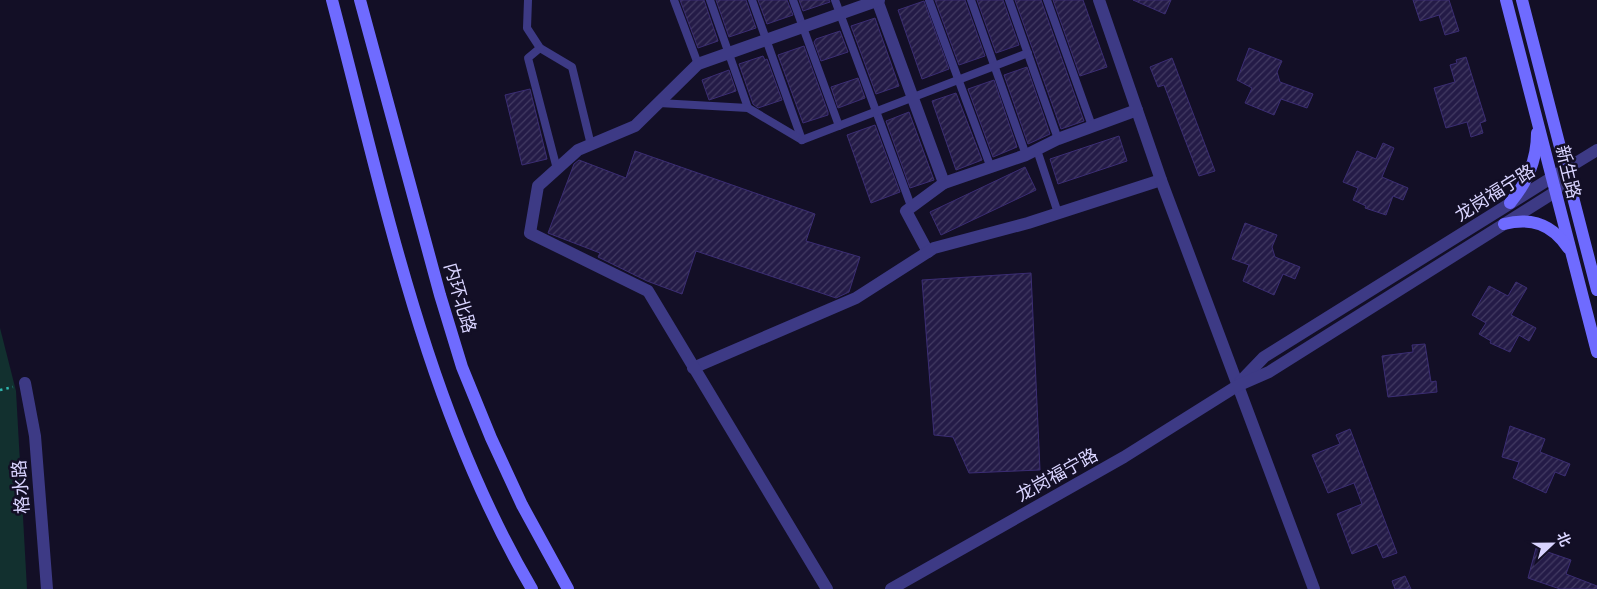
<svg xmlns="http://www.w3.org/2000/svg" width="1597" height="589" font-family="Jost,'Noto Sans SC',sans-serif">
<defs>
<pattern id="building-hatch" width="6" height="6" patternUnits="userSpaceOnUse" patternTransform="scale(1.25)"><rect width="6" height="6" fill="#241b47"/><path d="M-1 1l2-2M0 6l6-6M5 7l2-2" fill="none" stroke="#433b63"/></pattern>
</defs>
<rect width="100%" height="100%" fill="#130f26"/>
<path fill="#12302f" d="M0 328 16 391 27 589H0Z"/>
<g fill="url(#building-hatch)" stroke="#3b2d73">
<path d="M680 0H704L718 41 698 48Z"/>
<path d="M716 0H746L756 28 729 37Z"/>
<path d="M758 0H787L793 15 767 24Z"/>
<path d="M799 0H829L830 2 803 11Z"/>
<path d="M935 0H965L985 56 959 65Z"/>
<path d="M977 0H1003L1019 45 996 53Z"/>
<path d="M1015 0H1041L1084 121 1061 129Z"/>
<path d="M1053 0H1083L1107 67 1080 76Z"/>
<path d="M1133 0H1171L1165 14Z"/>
<path d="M1413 0H1449L1459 31 1445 35 1439 15 1420 21Z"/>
<path d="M924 1 949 69 922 79 898 10Z"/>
<path d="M875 18 899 86 876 94 851 26Z"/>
<path d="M840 31 848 52 821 61 814 42 816 39Z"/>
<path d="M804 46 828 112V115L803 123 778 55Z"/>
<path d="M1249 48 1282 61 1277 72 1280 82 1313 94 1307 108 1281 99 1274 115 1245 103 1252 88 1237 80Z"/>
<path d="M763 56 765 60 767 59 782 100 758 108 753 104 739 64Z"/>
<path d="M1466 57 1486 121 1480 123 1483 133 1471 137 1467 122 1446 128 1434 88 1455 82 1450 65 1457 63 1456 60Z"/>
<path d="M1172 58 1215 171 1199 176 1164 85 1158 87 1150 67Z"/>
<path d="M1027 67 1050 134 1028 144 1004 75Z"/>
<path d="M729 70 736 91 709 100 702 80Z"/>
<path d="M858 78 865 98 838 108 831 87Z"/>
<path d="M994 80 1017 147 993 157 968 89Z"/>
<path d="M530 89 547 159 522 165 505 95Z"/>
<path d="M956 93 982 160 956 170 932 101Z"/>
<path d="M909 112 934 180 910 188 886 121Z"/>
<path d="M875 125 900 192 871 203 847 135Z"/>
<path d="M1119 136 1127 161 1058 184 1050 159Z"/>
<path d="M1383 143 1394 148 1382 177 1408 188 1403 200 1393 196 1386 215 1365 208 1366 206 1353 200 1358 188 1343 182 1357 151 1376 159Z"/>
<path d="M635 151 815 214 806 241 860 257 849 292 836 298 696 251 682 294 647 281 598 257 600 253 548 233 574 164 579 160 626 178Z"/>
<path d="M1025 167 1036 190 941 235 930 212Z"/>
<path d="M1245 223 1277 235 1272 247 1275 257 1300 267 1295 279 1283 274 1274 295 1243 281 1249 265 1232 259Z"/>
<path d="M1031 273 1040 470 969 473 953 437 934 435 922 280Z"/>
<path d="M1516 282 1527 288 1511 315 1536 328 1529 341 1519 335 1510 352 1490 343 1491 341 1479 334 1486 323 1472 315 1489 286 1508 296Z"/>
<path d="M1425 344 1431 382 1436 381 1437 392 1388 397 1382 356 1413 352 1412 345Z"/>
<path d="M1510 426 1545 439 1540 452 1570 464 1565 476 1555 472 1546 493 1513 478 1519 462 1502 457Z"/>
<path d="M1350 429 1397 553 1383 558 1377 544 1352 554 1337 514 1362 504 1354 483 1328 493 1312 455 1340 444 1336 435Z"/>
<path d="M1536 548 1571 560 1566 574 1597 586V589H1560L1528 578Z"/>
<path d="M1405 576 1411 589H1395L1392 581Z"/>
</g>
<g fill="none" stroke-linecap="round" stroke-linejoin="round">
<path stroke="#2fb8b0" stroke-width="2.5" stroke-dasharray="2.5 4" stroke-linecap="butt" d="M0 390 13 387"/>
<g stroke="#3d3a85" stroke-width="8">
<path d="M528 0 527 28 540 48 572 67 591 145"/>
<path d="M674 0 698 64"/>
<path d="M710 0 748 108"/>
<path d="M752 0 802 140"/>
<path d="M793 0 839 126"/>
<path d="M835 0 911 206"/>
<path d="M929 0 991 168"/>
<path d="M971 0 1026 155"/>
<path d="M1009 0 1058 139"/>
<path d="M1047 0 1092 126"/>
<path d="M540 48 528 58 557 169"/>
<path d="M659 103 748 108 802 140"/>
<path d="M802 140 1028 53"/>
<path d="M1037 150 1058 213"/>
</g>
<g stroke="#3d3a85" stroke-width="12">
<path d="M877 0 944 183"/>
<path d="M1566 169 1597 150"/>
<path d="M928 252 906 211 944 183 1026 155 1058 139 1137 110"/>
<path d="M693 368 856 298 934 248 1028 223 1161 180"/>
<path d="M25 383 35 436 47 589"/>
<path d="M827 589 648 291 530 233 538 186 578 150 635 126 698 64 879 0"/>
</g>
<g stroke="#3d3a85" stroke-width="12">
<path d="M1099 0 1161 180 1314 589"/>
<path d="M1240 382 1264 357 1559 173"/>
<path d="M891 589 1124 457 1237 386 1269 372 1555 192 1564 179 1566 169"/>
</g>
<g stroke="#6f6bff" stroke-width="12">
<path d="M332 0C385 200 426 409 532 589"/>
<path d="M360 0 440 295 462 367 491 438 522 505 568 589"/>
<path d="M1506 0 1597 352"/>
<path d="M1522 0 1597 290"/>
<path d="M1510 203C1527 183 1537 160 1537 133"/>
<path d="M1504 224C1531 217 1552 224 1568 248"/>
</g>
</g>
<g text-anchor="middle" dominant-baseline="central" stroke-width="5" stroke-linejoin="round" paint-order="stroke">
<g font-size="18" fill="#d9d4ff" stroke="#130f26">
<text transform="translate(1568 172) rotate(76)">新生路</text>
<text transform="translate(1495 193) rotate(-32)">龙岗福宁路</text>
<text transform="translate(460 298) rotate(74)">内环北路</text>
<text transform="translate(1057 475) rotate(-29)">龙岗福宁路</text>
<text transform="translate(21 487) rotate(-94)">格水路</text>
</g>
</g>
<g transform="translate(1552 544) rotate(68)" stroke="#130f26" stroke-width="4" paint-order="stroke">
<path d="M0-4L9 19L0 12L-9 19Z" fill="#d9d4ff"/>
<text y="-8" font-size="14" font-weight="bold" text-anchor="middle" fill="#d9d4ff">北</text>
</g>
</svg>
